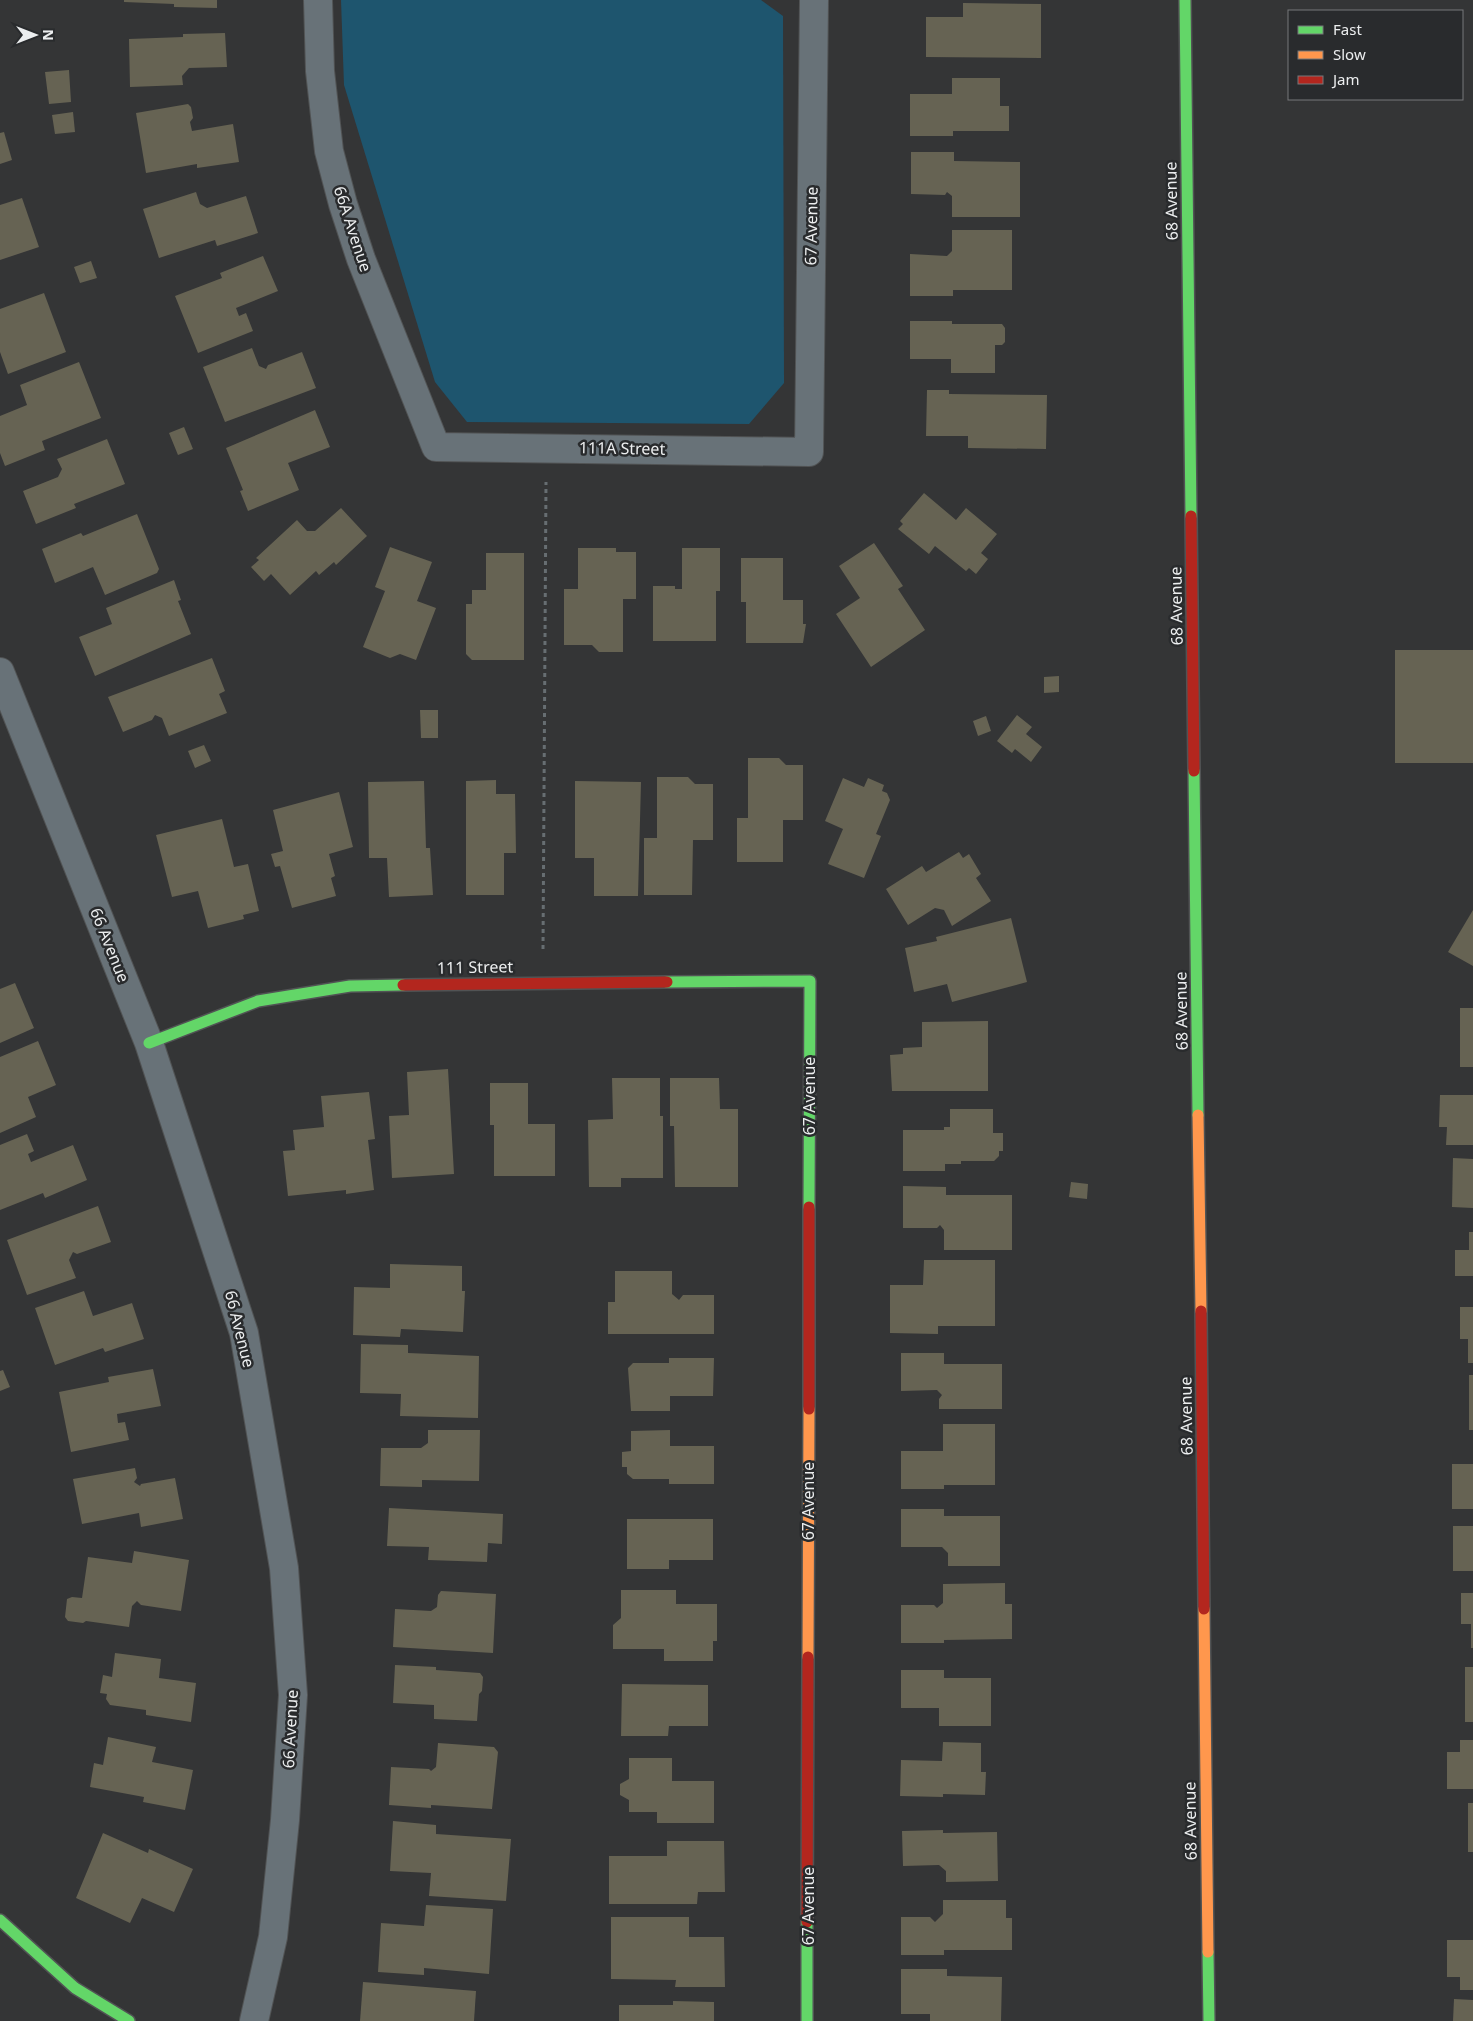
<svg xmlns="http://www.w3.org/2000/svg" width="1473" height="2021" font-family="'Noto Sans',sans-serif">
<rect width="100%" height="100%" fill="#343536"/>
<path fill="#1e556e" d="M341 0H761L783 16 784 383 749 424 467 422 435 382 344 85Z"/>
<g fill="#666353">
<path d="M124 0H217V8L174 7V4L124 2Z"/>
<path d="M963 3 1041 4V58L926 57V17H963Z"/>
<path d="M225 33 227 67 189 68 182 76 183 85 130 87 129 39 183 37V34Z"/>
<path d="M69 70 71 102 49 104 45 72Z"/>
<path d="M952 78H1000V106H1009V131H953V136H910V94H952Z"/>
<path d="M188 104 191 107 193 118 190 122 192 131 233 124 239 162 197 168V164L146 173 136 113Z"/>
<path d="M73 112 75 132 55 134 52 115Z"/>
<path d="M4 132 12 160 0 164V133Z"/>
<path d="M911 152H954V161L1020 162V217H952V196L947 192 945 195 911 194Z"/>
<path d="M196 192 200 204 207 208 246 196 258 233 217 246 215 240 159 258 143 209Z"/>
<path d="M22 198 39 247 0 260V205Z"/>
<path d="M952 230H1012V290H953V296H910V254L947 256 952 251Z"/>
<path d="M263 256 278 291 236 308 239 316 246 313 253 331 198 353 175 296 222 278 220 273Z"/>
<path d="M91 261 97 278 80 283 74 267Z"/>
<path d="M44 293 66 352 8 374 0 352V309Z"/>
<path d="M910 321H952V324H1002L1005 328V342L1002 345H995V373H951V359H910Z"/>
<path d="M252 348 259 366 266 369 268 365 302 352 316 388 225 422 203 367Z"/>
<path d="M79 362 101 418 42 441 45 450 5 466 0 453V416L27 405 20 385Z"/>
<path d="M927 390H949V394L1047 395 1046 449 968 448V436H926Z"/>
<path d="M315 410 330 447 288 463 299 490 248 511 240 491 243 490 226 448Z"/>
<path d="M184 427 193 449 178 455 169 433Z"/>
<path d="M107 439 125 484 74 504 76 508 36 524 23 491 58 477 62 469 57 459Z"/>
<path d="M924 493 956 520 966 508 997 534 981 553 988 559 976 574 969 568 966 571 935 546 929 554 898 529 903 524 900 521Z"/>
<path d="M341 508 367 536 336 565 334 562 319 575 316 571 290 595 271 574 264 581 251 567 259 560 256 558 297 520 307 531H315Z"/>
<path d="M137 514 159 569 157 573 105 595 93 567 55 583 42 549 81 533 83 536Z"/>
<path d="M874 543 903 586 898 589 925 630 871 667 836 614 860 598 839 566Z"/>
<path d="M390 547 432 562 417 601 436 608 416 660 400 654 390 658 363 647 385 591 375 587Z"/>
<path d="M578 548H616V552H636V599H623V652H599L592 645H564V589H578Z"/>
<path d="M682 548H720V591H716V641H653V586H675V589H682Z"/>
<path d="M486 553H524V660H472L466 654V604H472V590H486Z"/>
<path d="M741 558H783V600H803V624H806L803 643H746V602H741Z"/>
<path d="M174 580 181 600 178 601 191 634 95 676 79 637 112 624 106 608Z"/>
<rect x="1395" y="650" width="78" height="113"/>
<path d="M212 658 225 691 219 694 227 713 169 736 162 718 155 715 152 720 123 732 108 697Z"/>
<path d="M1059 676V692L1044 693V677Z"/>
<path d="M420 710H438V738H421Z"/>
<path d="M1017 715 1032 727 1026 734 1042 747 1031 762 1015 749 1012 753 997 741Z"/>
<path d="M986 716 991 731 978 736 973 721Z"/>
<path d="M204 745 211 761 195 768 188 751Z"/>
<path d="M748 758H779L786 765H803V820H783V862H737V818H748Z"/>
<path d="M657 777H688L695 784H713V840H693L692 895H644V838H657Z"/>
<path d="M843 778 864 787 868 778 884 785 882 791 887 793 890 800 876 834 881 836 864 878 828 864 843 829 825 821Z"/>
<path d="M496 780V794H515L516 853H504V895H466V781Z"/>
<path d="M424 781 426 848H430L433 895 389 897 387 858H369L368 782Z"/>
<path d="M575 781 641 782 638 896H594V858H575Z"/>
<path d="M339 792 353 847 329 854 335 876 331 878 336 896 292 908 280 866 275 867 271 854 283 851 273 810Z"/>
<path d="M222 819 234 867 248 864 259 911 243 915 244 919 208 928 198 891 172 897 156 835Z"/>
<path d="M959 852 963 858 969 854 981 874 976 878 991 901 952 926 944 910 935 908 908 925 886 889 922 866 926 872Z"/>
<path d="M1473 910V966L1448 952Z"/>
<path d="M1011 918 1027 982 952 1002 947 984 914 992 905 948 937 941 936 937Z"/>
<path d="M15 983 34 1028 0 1043V989Z"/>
<rect x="1460" y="1008" width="13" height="59"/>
<path d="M988 1021V1091H892L890 1055 903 1054V1048L922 1047V1022Z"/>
<path d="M38 1041 56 1085 28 1097 36 1117 0 1133V1057Z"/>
<path d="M448 1069 454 1174 392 1178 389 1116 409 1115 407 1072Z"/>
<path d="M612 1078H660V1116H663V1178H621V1187H589L588 1120 613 1119Z"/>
<path d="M670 1078H719L720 1109H738V1187H675L674 1126H670Z"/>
<path d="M490 1083H528V1124H555V1176H494V1125H490Z"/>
<path d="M369 1092 375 1139 368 1140 374 1190 346 1194V1190L288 1196 283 1151 295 1150 293 1130 324 1127 321 1096Z"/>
<path d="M1440 1095H1473V1145H1446L1447 1127H1439Z"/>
<path d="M950 1109H993V1133H1003V1151H999V1156L994 1161H961V1164H945V1171H903V1130H944V1127H950Z"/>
<path d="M27 1134 34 1151 28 1154 31 1162 73 1145 87 1180 45 1198 43 1193 0 1210V1145Z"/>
<path d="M1453 1158 1473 1159V1208L1452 1207Z"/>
<path d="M1071 1182 1088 1184 1087 1199 1069 1197Z"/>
<path d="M903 1186 946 1187V1195H1012V1250H944V1230L940 1225 937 1228H903Z"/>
<path d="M98 1206 111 1242 77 1254 73 1252 69 1260 76 1278 27 1295 7 1240Z"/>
<path d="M1469 1232H1473V1276H1455V1250H1469Z"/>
<path d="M924 1260H995V1326H938V1334L890 1333V1285H923Z"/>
<path d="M390 1264 462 1266V1291H465L463 1332 401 1329 400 1337 353 1335 354 1287 390 1288Z"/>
<path d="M615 1271H672V1294L679 1300 683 1295H714V1334H608V1302H615Z"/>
<path d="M84 1291 93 1316 132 1303 144 1339 105 1352 103 1348 55 1365 35 1308Z"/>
<path d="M1460 1307H1473V1363H1468V1339H1460Z"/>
<path d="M361 1344 408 1345V1353L479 1356 478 1418 400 1416 401 1394 360 1393Z"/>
<path d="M901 1353H944V1364H1002V1409H939V1399L942 1395 937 1390 901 1391Z"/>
<path d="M669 1358H714L713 1396H670V1411H631L628 1368 633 1363H669Z"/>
<path d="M153 1369 161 1406 117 1414 118 1423 125 1422 129 1440 71 1452 59 1392 109 1382 108 1377Z"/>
<path d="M3 1370 10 1387 0 1391V1371Z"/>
<rect x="1469" y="1375" width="4" height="55"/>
<path d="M943 1424H995V1485H944V1489H901V1451H943Z"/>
<path d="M428 1430H480L479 1481 422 1480V1487L380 1486 381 1448H421L428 1443Z"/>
<path d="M670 1430V1446H714V1484H669V1479H633L627 1474V1467H622V1452L631 1451V1431Z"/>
<rect x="1452" y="1464" width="21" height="45"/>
<path d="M135 1468 137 1478 134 1482 140 1486 141 1484 175 1478 183 1519 141 1527 139 1513 82 1524 73 1479Z"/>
<path d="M389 1508 503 1514 502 1544 488 1543 487 1562 428 1560 429 1547 387 1546Z"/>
<path d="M901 1509H944V1516H1000V1566H948V1553L942 1547H901Z"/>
<path d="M627 1519H713V1560H669V1569H627Z"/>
<rect x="1453" y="1526" width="20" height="45"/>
<path d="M134 1551 189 1560 181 1611 141 1605 137 1601 132 1606 129 1627 86 1621 83 1623 68 1621 65 1617 67 1599 72 1597 82 1598 88 1557 132 1563Z"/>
<path d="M1005 1583V1604H1012V1639L944 1640V1643H901V1605H934L937 1608 943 1603V1584Z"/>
<path d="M621 1590H676V1604H717V1641H713V1661H664V1649H613V1625L621 1618Z"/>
<path d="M441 1591 496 1594 493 1653 393 1647 395 1609 431 1611 437 1607 438 1595Z"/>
<path d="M1461 1593H1473V1648H1471V1624H1461Z"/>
<path d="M115 1653 161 1659 159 1678 196 1683 191 1722 146 1715V1710L110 1705 106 1699 107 1694 100 1693 103 1675 112 1677Z"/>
<path d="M395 1665 436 1667V1670L480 1673 483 1677 482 1691 479 1694 477 1721 434 1719V1705L393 1703Z"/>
<rect x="1465" y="1667" width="8" height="55"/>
<path d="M901 1670H944V1678H991V1726H939V1708H901Z"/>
<path d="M622 1684 708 1685V1726H669L668 1736H621Z"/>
<path d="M108 1737 156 1747 152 1762 193 1770 185 1810 143 1802 144 1797 90 1787 94 1763 103 1765Z"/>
<path d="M1460 1740H1473V1789H1447V1752H1460Z"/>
<path d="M943 1742 981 1743V1772H986L985 1795 943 1794V1797L900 1796 901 1760 942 1761Z"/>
<path d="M438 1743 494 1747 498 1752 492 1809 431 1805V1808L389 1805 391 1767 429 1769 431 1771 436 1767Z"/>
<path d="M629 1758H672V1781H714V1823H657V1812H629V1800L620 1795V1784L629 1779Z"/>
<rect x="1468" y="1803" width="5" height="49"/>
<path d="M393 1821 436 1825V1834L511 1839 506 1901 429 1896 431 1873 390 1871Z"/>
<path d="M943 1830V1833L997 1832 998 1881 946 1882V1871L939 1865 903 1866 902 1831Z"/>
<path d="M103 1833 148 1853 149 1849 193 1869 174 1912 142 1898 130 1923 76 1898Z"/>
<path d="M667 1841H724L725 1892H698L697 1904H609V1856H667Z"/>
<path d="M943 1900H1006V1918H1012V1950H944V1955H901V1917H930L935 1922 943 1914Z"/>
<path d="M426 1905 493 1909 489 1974 424 1968V1975L378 1972 381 1923 424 1926Z"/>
<path d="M611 1917H689V1937H724L725 1987H675L676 1980 611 1979Z"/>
<path d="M1447 1940H1473V1990H1460V1977H1447Z"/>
<path d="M901 1969H947V1976L1002 1977 1001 2021H930V2014H901Z"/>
<path d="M363 1982 476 1991 474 2021H360Z"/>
<path d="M1454 1999 1473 2000V2021H1453Z"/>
<path d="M673 2001 714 2002V2021H619V2005H673Z"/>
</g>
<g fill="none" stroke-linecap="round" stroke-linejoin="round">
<defs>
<g id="street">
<path d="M318 0 320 71 329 151 343 204 361 259 436 447 809 452 814 0"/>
<path d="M0 672 149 1043 244 1333 284 1568 293 1695 285 1820 273 1937 254 2021"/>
</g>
<g id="fast">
<path d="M1185 0 1191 516"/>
<path d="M1194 771 1198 1115"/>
<path d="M667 982 810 981 809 1207"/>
<path d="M149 1043 258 1001 350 986 403 985"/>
<path d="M0 1920 75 1988 129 2021"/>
<path d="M1208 1952 1209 2021"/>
<path d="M807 2021V1922"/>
</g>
<g id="slow">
<path d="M1198 1115 1201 1311"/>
<path d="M1204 1609 1208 1952"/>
<path d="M808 1657 809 1409"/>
</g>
<g id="jam">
<path d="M1191 516 1194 771"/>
<path d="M403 985 667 982"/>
<path d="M1201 1311 1204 1609"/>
<path d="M809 1409V1207"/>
<path d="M807 1922 808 1657"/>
</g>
</defs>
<use href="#street" stroke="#515354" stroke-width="30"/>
<use href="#fast" stroke="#515354" stroke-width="14"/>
<use href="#slow" stroke="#515354" stroke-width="14"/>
<use href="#jam" stroke="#515354" stroke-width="14"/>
<path stroke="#676e72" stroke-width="3" stroke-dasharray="4 4" stroke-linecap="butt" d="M543 949 546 482"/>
<use href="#street" stroke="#687278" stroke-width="28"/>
<use href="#fast" stroke="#63d668" stroke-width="11"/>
<use href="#slow" stroke="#ff974d" stroke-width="11"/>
<use href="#jam" stroke="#b3261e" stroke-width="11"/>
</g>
<g text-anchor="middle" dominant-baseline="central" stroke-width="5" stroke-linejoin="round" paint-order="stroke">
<g font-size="16" fill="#eceeef" stroke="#292b2d">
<text transform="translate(1171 201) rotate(-91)">68 Avenue</text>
<text transform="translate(811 226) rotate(-89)">67 Avenue</text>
<text transform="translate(353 229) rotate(72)">66A Avenue</text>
<text transform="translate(622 448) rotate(1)">111A Street</text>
<text transform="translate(1176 606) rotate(-91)">68 Avenue</text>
<text transform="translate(110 945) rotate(68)">66 Avenue</text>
<text transform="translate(475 967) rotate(-1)">111 Street</text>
<text transform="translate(1181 1011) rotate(-91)">68 Avenue</text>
<text transform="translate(809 1096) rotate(-90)">67 Avenue</text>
<text transform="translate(240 1329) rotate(76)">66 Avenue</text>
<text transform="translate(1186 1416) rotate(-91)">68 Avenue</text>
<text transform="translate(808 1501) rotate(-90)">67 Avenue</text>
<text transform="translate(290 1729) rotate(-87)">66 Avenue</text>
<text transform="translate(1190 1821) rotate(-91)">68 Avenue</text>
<text transform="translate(808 1906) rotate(-90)">67 Avenue</text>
</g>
</g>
<rect x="1288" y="10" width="175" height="90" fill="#292b2d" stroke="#77797b"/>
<rect x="1298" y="26" width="25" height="8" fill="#63d668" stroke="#77797b"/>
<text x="1333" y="35" font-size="15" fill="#eceeef">Fast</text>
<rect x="1298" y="51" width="25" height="8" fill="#ff974d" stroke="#77797b"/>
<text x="1333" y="60" font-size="15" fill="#eceeef">Slow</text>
<rect x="1298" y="76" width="25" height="8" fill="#b3261e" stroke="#77797b"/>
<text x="1333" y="85" font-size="15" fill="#eceeef">Jam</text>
<g transform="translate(35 35) rotate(90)" stroke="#292b2d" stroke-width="4" paint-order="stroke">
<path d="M0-4L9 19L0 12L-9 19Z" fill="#eceeef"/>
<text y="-8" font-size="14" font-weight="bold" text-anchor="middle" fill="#eceeef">N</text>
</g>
</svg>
